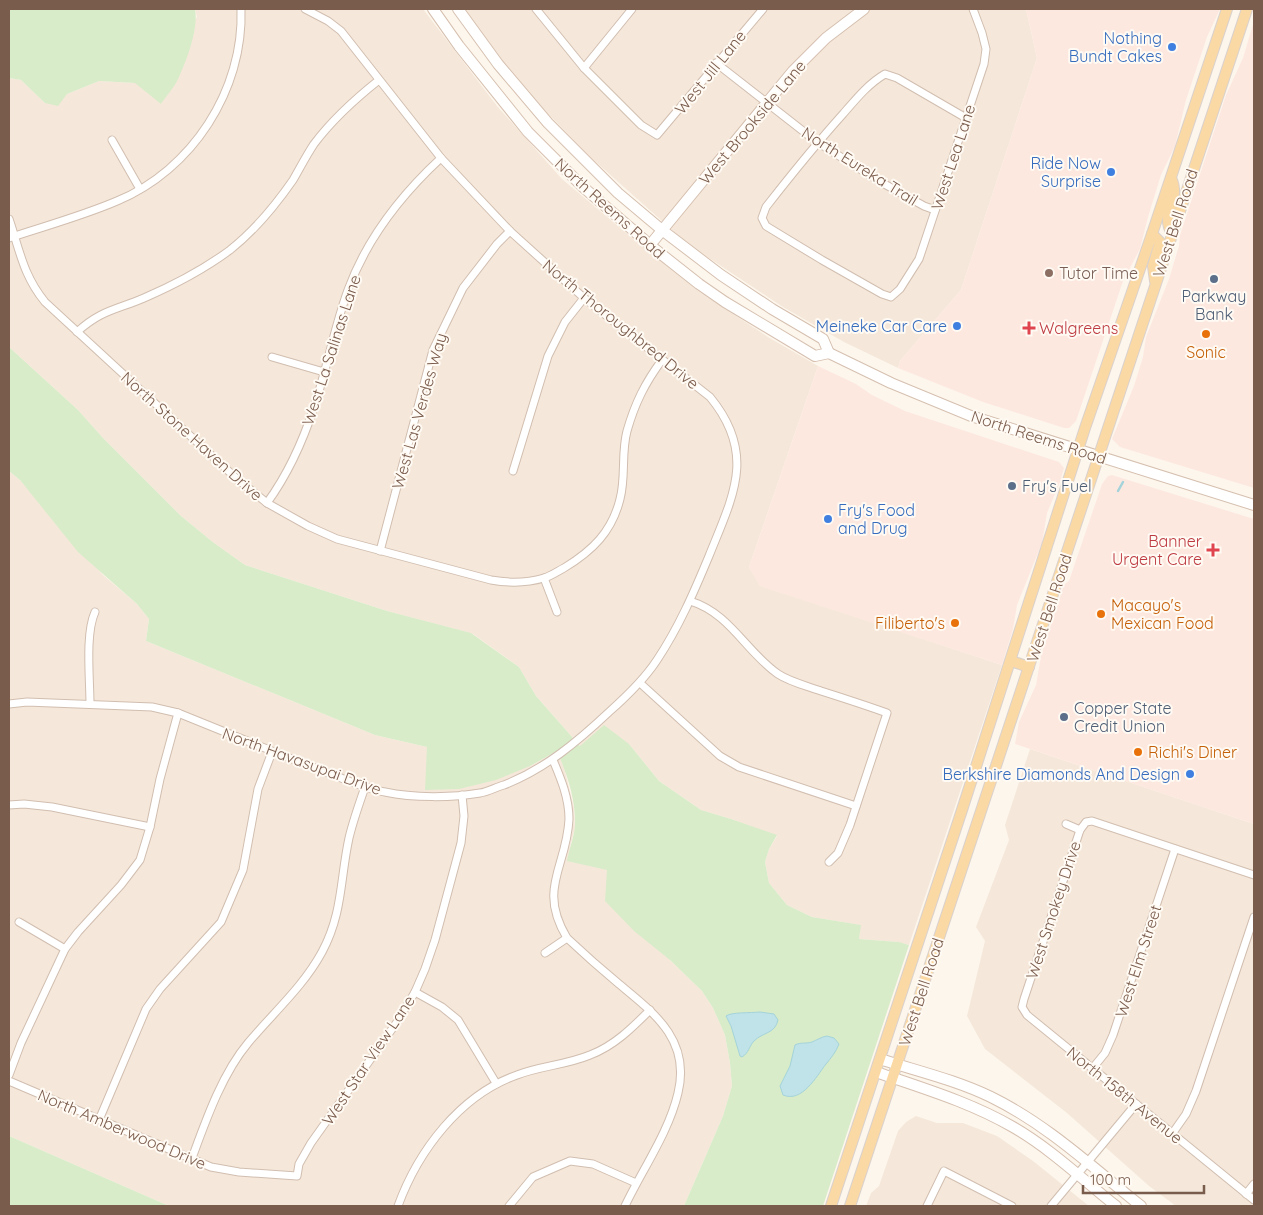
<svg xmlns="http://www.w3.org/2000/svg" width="1263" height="1215" font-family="Quicksand,sans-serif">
<rect width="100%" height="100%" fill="#fdf6ec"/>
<g fill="#f5e8da">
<path d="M195 9H423L497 106 562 179 637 242 698 291 768 337 818 366 749 567 760 585 1002 665 909 945 898 942 859 939 860 925 812 917 787 905 769 883 765 862 769 849 777 836 731 819 701 810 659 781 629 744 581 747 536 696 519 667 473 634 387 611 245 565 214 543 181 516 103 438 78 410 9 347V78L21 80 45 103 99 81 135 83 197 17Z"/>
<path d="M463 9H1026L1037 58 961 290 900 361 898 368 844 342 783 307 706 256 680 237 588 155 534 99 476 29Z"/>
<path d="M9 471 20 480 103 575 137 604 149 619 146 641 375 735 427 747 530 766 557 751 564 767 574 808 575 828 570 847 607 870 670 960 702 991 713 1008 725 1035 730 1063 732 1086 723 1116 684 1206H169L9 1136Z"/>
<path d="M1030 749 1254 824V1206H1176L1149 1186 1067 1113 985 1049 967 1016 985 941 976 927 1009 840 1005 825Z"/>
<path d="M916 1116 937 1123H963L997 1136 1033 1161 1089 1206H866L871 1193 879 1186 898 1131 906 1122Z"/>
</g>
<g fill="#fde8e0">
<path d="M1026 9H1220L1207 37 1186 100 1175 146 1161 175 1148 217 1140 249 1123 281 1076 421 1069 428H1064L983 402 898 368 900 361 961 290 1037 58Z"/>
<path d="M1254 21V488L1120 447 1112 439 1134 386 1143 357 1146 337 1169 279 1179 246 1180 235 1183 226 1226 95 1243 58Z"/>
<path d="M818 366 856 384 872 395 905 411 1059 462 1064 468 1060 482 1047 513 1042 543 1017 605 1013 629 1002 665 760 586 749 567Z"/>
<path d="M1112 475 1254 519V824L1015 744 1019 722 1036 685 1041 656 1064 585 1069 581 1102 484 1108 476Z"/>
</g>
<g fill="#d8ecc9">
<path d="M9 9H195C199 28 186 63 177 81 173 89 166 96 161 104L135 83 99 81 67 94 58 106 45 103 21 80 9 78Z"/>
<path d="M9 347 78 410 103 438 181 516 214 543 245 565 387 611 471 633 519 667 536 696 580 746 604 725 629 744 659 781 701 810 731 819 777 835 769 849 765 862 769 883 787 905 812 917 861 925 859 939 899 942 909 945 823 1206H684L723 1116 732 1086 730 1063 725 1035 713 1008 702 991 670 960 634 931 605 901 607 870 567 861C569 850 574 837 575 826 576 800 567 774 557 751L530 766 496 780 459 789 425 790 427 747 375 735 146 641 149 619 137 604 78 552 20 480 9 471Z"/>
<path d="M9 1136 169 1206H9Z"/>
</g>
<g fill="#bfe3e8" stroke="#a5d3da">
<path d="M760 1012 774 1014 778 1020C775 1034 763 1032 754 1041 749 1046 749 1053 742 1057L740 1056 731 1026 726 1016C731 1012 751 1013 760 1012Z"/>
<path d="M827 1036 834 1038 839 1044C836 1052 831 1058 826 1064 816 1077 802 1103 783 1095L780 1086 790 1066 795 1045C801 1042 805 1044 812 1042 817 1040 821 1037 827 1036Z"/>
</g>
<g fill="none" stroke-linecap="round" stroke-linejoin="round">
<path stroke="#a5d3da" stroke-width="2.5" d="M1118 491 1123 482"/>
<defs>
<g id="street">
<path d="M536 9 584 68 641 125 657 135 763 9"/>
<path d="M716 63 817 142 879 181 924 206 935 210"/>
<path d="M584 68 632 9"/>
<path d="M966 118 897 78 885 74C868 84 856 99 843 114 816 144 791 175 766 207L762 218 766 226 822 260 882 294 891 297 900 289 919 259 984 64 986 49 982 33 973 9"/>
<path d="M112 140 140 189"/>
<path d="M9 219C20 251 23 275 45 302L236 478 267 503 308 526 337 539 491 580C508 583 527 583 544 578 551 576 558 571 564 568 592 551 612 532 620 499 626 477 621 453 627 431 635 403 645 383 662 360"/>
<path d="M9 238C45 226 82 216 117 201 192 170 244 90 241 9"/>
<path d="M77 332C101 310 116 310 144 298 174 285 203 270 230 250 254 231 275 206 293 180 300 168 306 156 314 144 332 120 355 99 379 80"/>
<path d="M272 357 324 372"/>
<path d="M513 471 548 356 565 322 584 298"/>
<path d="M267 503C288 474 303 441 314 407 327 369 334 328 348 290 367 238 401 195 441 158"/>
<path d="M380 551 433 350 463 288 497 244 510 231"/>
<path d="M544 578 557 612"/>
<path d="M690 601C730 613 746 652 778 674 790 682 807 686 821 691 843 698 865 705 887 713L850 825 838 853 829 862"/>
<path d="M640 683 720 756 739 767 856 806"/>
<path d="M9 704 27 702 152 707 178 713C225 732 271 751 318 769 340 777 362 788 385 792 413 798 452 798 480 793 488 792 496 787 504 785 545 769 577 742 609 712 627 696 644 680 657 660 679 627 694 592 709 556 733 496 757 454 710 397L584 298 510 231 441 158 341 31 328 21 305 9"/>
<path d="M90 704C90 679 85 634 95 612"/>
<path d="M553 760C561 779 569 798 569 819 567 867 537 888 567 938 584 954 601 969 619 984 654 1013 691 1040 678 1093 669 1132 642 1170 625 1206"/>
<path d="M9 805 24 804 52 807 150 827"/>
<path d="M1066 824 1080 830"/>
<path d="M1254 875 1092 821 1086 822 1080 830 1024 999 1022 1007 1027 1015 1254 1200"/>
<path d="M19 922 65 949"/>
<path d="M545 953 567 938"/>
<path d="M415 992 442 1007 458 1020 496 1083"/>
<path d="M1092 1069 1105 1053 1113 1035 1175 849"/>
<path d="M9 1075 21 1043 65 949 78 932 121 885 140 860 150 827 160 779 178 713"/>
<path d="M9 1081 211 1167 239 1172 297 1176 299 1164 311 1143 397 1022 415 992 425 969 435 940 461 843 464 816 462 795"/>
<path d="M99 1120 146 1009 160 989 221 922 243 870 258 789 272 752"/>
<path d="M1172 1134 1186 1114 1196 1091 1254 917"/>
<path d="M192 1158C206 1120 222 1074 248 1043 273 1013 303 987 322 952 343 913 340 879 349 838 353 821 359 804 365 787"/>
<path d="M1246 1194 1254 1184"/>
<path d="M398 1206C418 1151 460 1095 517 1075 540 1066 566 1065 590 1055 614 1046 632 1028 650 1010"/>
<path d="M509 1206 533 1177 570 1161 593 1164 636 1183"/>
<path d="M927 1206 944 1171 1012 1206"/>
<path d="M1051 1206 1136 1104"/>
</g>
<g id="secondary">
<path d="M433 9 459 46 528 132 583 187 656 250 699 284 725 302 815 356 829 353 891 383 971 416 1254 505"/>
<path d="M458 9 498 64 548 123 618 193 662 230 721 275 772 309 823 339 829 353"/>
<path d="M650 245 793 71 826 38 864 9"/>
<path d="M880 1059C917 1071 956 1080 991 1097 1048 1125 1092 1167 1141 1206"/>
<path d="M876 1072C922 1088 970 1102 1013 1127 1051 1149 1082 1179 1116 1206"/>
</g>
<g id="primary">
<path d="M1171 178C1182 201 1159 211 1172 234"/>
<path d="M1152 234 1160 242 1153 266 1155 281"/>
<path d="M1011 661 1029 667"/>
<path d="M831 1206 962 810 1085 428 1152 234 1227 9"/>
<path d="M850 1206 1247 9"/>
</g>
</defs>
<use href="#street" stroke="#d1beb0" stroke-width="9"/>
<use href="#secondary" stroke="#d6c0b0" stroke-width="12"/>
<use href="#primary" stroke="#dad1cd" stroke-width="12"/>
<use href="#street" stroke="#fff" stroke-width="7"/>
<use href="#secondary" stroke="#fff" stroke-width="10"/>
<use href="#primary" stroke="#fbd9a5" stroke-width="10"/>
</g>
<g fill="#3f7fe0" stroke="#fffaf3" stroke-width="2">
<circle cx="1172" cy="47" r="5"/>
<circle cx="1111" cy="172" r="5"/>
<circle cx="957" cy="326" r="5"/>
<circle cx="828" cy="519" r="5"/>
<circle cx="1190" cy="774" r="5"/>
</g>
<circle fill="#8d6e63" stroke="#fffaf3" stroke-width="2" cx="1049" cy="273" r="5"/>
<g fill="#5c6f8a" stroke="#fffaf3" stroke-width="2">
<circle cx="1214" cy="279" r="5"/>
<circle cx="1012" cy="486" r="5"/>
<circle cx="1064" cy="717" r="5"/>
</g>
<g fill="#e0444e" stroke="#fffaf3" stroke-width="2">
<path d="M1026.5 320.5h5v5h5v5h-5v5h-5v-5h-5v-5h5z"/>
<path d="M1210.5 542.5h5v5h5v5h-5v5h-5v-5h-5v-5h5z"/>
</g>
<g fill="#e8710a" stroke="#fffaf3" stroke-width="2">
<circle cx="1206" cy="334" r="5"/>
<circle cx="1101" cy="614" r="5"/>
<circle cx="955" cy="623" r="5"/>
<circle cx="1138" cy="752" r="5"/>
</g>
<g text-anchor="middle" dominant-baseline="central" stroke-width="4" stroke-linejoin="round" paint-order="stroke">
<g font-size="16" fill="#366cbe" stroke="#fffaf3" text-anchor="end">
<text x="1162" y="38">Nothing<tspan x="1162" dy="18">Bundt Cakes</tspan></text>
<text x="1101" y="163">Ride Now<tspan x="1101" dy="18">Surprise</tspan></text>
<text x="947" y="326">Meineke Car Care</text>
<text x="838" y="510" text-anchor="start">Fry's Food<tspan x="838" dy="18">and Drug</tspan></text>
<text x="1180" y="774">Berkshire Diamonds And Design</text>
</g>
<g font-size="16" fill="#7a5c4d" stroke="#fffaf3">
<text transform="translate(710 72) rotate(-51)">West Jill Lane</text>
<text transform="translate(752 122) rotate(-50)">West Brookside Lane</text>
<text transform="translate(953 157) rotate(-72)">West Lea Lane</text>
<text transform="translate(860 166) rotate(32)">North Eureka Trail</text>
<text transform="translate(610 208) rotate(42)">North Reems Road</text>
<text transform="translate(1175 223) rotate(-72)">West Bell Road</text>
<text transform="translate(621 324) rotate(39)">North Thoroughbred Drive</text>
<text transform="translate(331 350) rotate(-72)">West La Salinas Lane</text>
<text transform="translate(419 411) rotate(-74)">West Las Verdes Way</text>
<text transform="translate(192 436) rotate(42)">North Stone Haven Drive</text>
<text transform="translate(1039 437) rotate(18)">North Reems Road</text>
<text transform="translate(1049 608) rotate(-72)">West Bell Road</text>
<text transform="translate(302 761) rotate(20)">North Havasupai Drive</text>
<text transform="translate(1053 910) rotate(-72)">West Smokey Drive</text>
<text transform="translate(1138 961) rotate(-72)">West Elm Street</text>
<text transform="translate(921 992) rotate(-72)">West Bell Road</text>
<text transform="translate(368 1060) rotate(-56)">West Star View Lane</text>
<text transform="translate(1125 1095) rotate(39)">North 158th Avenue</text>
<text transform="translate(122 1129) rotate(23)">North Amberwood Drive</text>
</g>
<g font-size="16" fill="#785e54" stroke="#fffaf3" text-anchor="start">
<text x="1059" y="273">Tutor Time</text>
</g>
<g font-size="16" fill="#4e5e75" stroke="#fffaf3" text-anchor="start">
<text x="1214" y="296" text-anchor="middle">Parkway<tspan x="1214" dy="18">Bank</tspan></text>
<text x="1022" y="486">Fry's Fuel</text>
<text x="1074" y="708">Copper State<tspan x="1074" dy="18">Credit Union</tspan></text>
</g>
<g font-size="16" fill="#be3a42" stroke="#fffaf3" text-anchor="start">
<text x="1039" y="328">Walgreens</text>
<text x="1202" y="541" text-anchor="end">Banner<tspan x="1202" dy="18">Urgent Care</tspan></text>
</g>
<g font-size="16" fill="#c56008" stroke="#fffaf3" text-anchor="start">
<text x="1206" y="352" text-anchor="middle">Sonic</text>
<text x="1111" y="605">Macayo's<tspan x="1111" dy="18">Mexican Food</tspan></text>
<text x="945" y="623" text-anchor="end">Filiberto's</text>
<text x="1148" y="752">Richi's Diner</text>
</g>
</g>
<rect width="1263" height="1215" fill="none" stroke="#7a5c4d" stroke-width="20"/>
<path d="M1083 1185v8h121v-8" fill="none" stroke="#7a5c4d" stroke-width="2.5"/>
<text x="1090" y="1185" font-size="15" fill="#7a5c4d" stroke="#fffaf3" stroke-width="4" paint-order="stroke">100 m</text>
</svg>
